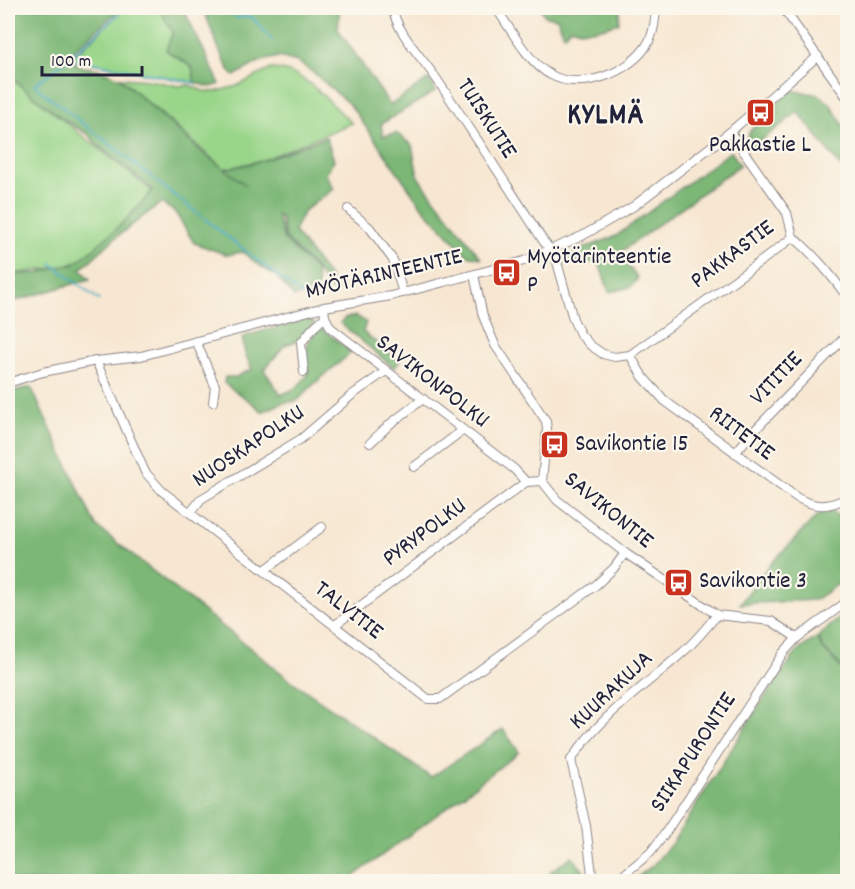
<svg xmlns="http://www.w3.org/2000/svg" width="855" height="889" font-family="Dekko,sans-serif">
<rect width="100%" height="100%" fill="#fbf7ec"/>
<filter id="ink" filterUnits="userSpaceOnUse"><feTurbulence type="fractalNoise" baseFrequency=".0167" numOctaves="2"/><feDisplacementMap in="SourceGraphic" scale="12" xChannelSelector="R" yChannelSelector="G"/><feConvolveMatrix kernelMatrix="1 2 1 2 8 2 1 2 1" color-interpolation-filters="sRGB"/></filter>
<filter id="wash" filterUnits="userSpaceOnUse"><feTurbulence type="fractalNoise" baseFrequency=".008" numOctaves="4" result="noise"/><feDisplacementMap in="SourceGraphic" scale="24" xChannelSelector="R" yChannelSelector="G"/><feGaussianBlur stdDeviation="1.35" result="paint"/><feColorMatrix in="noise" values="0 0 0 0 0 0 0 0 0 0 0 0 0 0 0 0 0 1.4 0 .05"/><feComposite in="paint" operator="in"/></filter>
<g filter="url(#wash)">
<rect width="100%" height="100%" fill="#f7e7d2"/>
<g fill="#9ad68a" stroke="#5e7c62" stroke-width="1.5">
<path d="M125 8H159L174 32 166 50 192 67 195 83 71 59Z"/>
<path d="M271 69C304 68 330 104 352 123L263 160 224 169 120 78 148 80 179 86 189 85 203 91 215 92 237 86Z"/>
<path d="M8 76 152 191C141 205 90 258 74 263 55 270 33 270 14 274L8 268Z"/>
</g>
<g fill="#7bb776" stroke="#4e6c58" stroke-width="1.5">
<path d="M8 8H121L72 52 69 59 83 67 98 69 120 78 203 153 246 185 224 169C260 164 292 149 326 137L334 160 326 174 334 189 304 211 294 231 339 290 329 289 317 270 285 238 281 218 277 215 284 239 316 271 318 287 314 291 294 297 276 276 263 268 242 252 227 255 194 243 175 212 161 203 114 239 81 269 90 279 8 303V268L14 274 38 273 67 265H73C101 243 130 219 152 191L151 188 97 145 89 135 63 119 21 86 8 70Z"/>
<path d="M159 8H183L220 84 211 87 195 83 192 67 166 50 173 32Z"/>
<path d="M202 8H340L338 29 390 105 429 79 436 91 381 124 383 136 396 133 412 145 418 177 481 258 467 255 423 208 351 106 315 74 298 62 278 57 259 62 234 76C221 63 212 26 202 8Z"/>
<path d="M540 8H620L619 23C603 28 587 34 571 27L564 35 557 18 545 16Z"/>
<path d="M791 90 820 95 830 104 847 131V175L798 112 754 146 747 141 750 131Z"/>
<path d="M731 151 740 165 618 254 638 278 631 287 609 292 600 266 596 262 562 264 575 252 616 236Z"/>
<path d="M356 316 366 322 363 332 400 361 394 368 340 323 345 318Z"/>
<path d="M309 318 314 323 299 340 285 345 264 370 281 395 296 388 307 376C308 355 301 341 321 328L352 352 313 385 297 401 282 403 262 412C250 399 237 394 224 383L225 377H236L252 369 245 354 242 337Z"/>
<path d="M31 387 96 526 289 679 431 777 503 729 519 752 461 797 347 881H8V392Z"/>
<path d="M832 511 847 524V578L815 600 740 604 766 569 817 516Z"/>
<path d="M847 611V672L822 647 819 636Z"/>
<path d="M818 637 821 647 847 674V881H632L653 865 673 842 758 707 798 650Z"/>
<path d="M572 856 585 873 586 881H555L550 872Z"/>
</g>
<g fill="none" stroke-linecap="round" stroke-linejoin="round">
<g stroke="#44aac4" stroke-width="2">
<path d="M125 8 69 58 195 83"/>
<path d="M225 8 237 18 251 16 272 40"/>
<path d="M69 58 34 85 303 296"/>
<path d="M51 263 99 300"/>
</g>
</g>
</g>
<g filter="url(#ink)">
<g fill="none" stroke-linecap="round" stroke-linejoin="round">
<defs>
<g id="minor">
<path d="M393 8C395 31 425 61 438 81 474 134 509 188 544 242L555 255 573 319 580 334 590 345 603 354 615 357 630 355 764 259 793 237 787 213 730 132"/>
<path d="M496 8C510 28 529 64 551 75 581 92 632 72 648 43 654 33 655 20 656 8"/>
<path d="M783 8 848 99"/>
<path d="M348 209 370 228 393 260 403 293"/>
<path d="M793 237C815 255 831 275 848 298"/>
<path d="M474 275 483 316 495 345 546 421 547 430 542 481 557 500 625 553 717 615 771 621 797 638"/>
<path d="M324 307 325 317 331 328 514 469 526 482"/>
<path d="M196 341 215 386 213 402"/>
<path d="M630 355 643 377 665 401 796 497C815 508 829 508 848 497"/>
<path d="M96 361 145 472 162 491 428 699H440L596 585 614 568 625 553"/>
<path d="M304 372 301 343 312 329 325 317"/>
<path d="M8 383 43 372 96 361 141 356 324 307 391 296 524 261 582 236 634 206 730 132 818 56"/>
<path d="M370 443 390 424 423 399"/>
<path d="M735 453 753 432 848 334"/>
<path d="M414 467 463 430"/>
<path d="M191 512 201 499 301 439 352 395 386 371"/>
<path d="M265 570 322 527"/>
<path d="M335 625 526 482 542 481"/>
<path d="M593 882 586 826 571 760C600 716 644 687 682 653 695 642 706 628 717 615"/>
<path d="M615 882 651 852 666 832 783 653 797 638 848 601"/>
</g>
</defs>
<use href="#minor" stroke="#8c8486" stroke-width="10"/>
<use href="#minor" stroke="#fff" stroke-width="8"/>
</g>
</g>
<defs>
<symbol id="bus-square" viewBox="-11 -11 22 22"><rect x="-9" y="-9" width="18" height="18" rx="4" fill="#c8321e" stroke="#fbf7ec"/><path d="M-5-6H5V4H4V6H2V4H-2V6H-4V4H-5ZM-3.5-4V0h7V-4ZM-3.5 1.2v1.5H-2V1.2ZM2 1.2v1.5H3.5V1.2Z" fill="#fff"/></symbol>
</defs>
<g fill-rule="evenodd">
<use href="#bus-square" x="744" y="96" width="33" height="33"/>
<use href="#bus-square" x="490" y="256" width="33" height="33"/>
<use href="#bus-square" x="538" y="428" width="33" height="33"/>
<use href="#bus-square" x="662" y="566" width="33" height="33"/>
</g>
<g text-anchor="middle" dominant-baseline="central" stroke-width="4.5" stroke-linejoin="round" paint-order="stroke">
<g font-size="24" fill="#22223b" stroke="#fbf7ec">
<text transform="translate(486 119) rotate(57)">TUISKUTIE</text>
<text transform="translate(733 255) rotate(-37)">PAKKASTIE</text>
<text transform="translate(384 275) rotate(-13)">MYÖTÄRINTEENTIE</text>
<text transform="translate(777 379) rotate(-46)">VITITIE</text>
<text transform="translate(432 382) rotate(38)">SAVIKONPOLKU</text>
<text transform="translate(741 434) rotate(37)">RIITETIE</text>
<text transform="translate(249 447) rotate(-34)">NUOSKAPOLKU</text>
<text transform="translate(608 511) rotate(39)">SAVIKONTIE</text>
<text transform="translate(425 533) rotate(-37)">PYRYPOLKU</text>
<text transform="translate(348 611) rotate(38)">TALVITIE</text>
<text transform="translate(612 691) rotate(-43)">KUURAKUJA</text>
<text transform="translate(694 753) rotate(-57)">SIIKAPURONTIE</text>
</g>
<g font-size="24" fill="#22223b" stroke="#fbf7ec" text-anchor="start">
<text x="760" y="146" text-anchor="middle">Pakkastie L</text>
<text x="527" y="258">Myötärinteentie<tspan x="527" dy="28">P</tspan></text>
<text x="575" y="445">Savikontie 15</text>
<text x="699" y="582">Savikontie 3</text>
</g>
<g font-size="30" font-weight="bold" letter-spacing="1.5" fill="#22223b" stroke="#fbf7ec">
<text x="606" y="117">KYLMÄ</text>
</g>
</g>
<rect width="855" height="889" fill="none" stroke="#fbf7ec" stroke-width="30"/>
<path d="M42 66v9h100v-9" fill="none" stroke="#22223b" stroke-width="3"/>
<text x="51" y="66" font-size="18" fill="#22223b" stroke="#fbf7ec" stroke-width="4.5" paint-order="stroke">100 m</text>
</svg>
